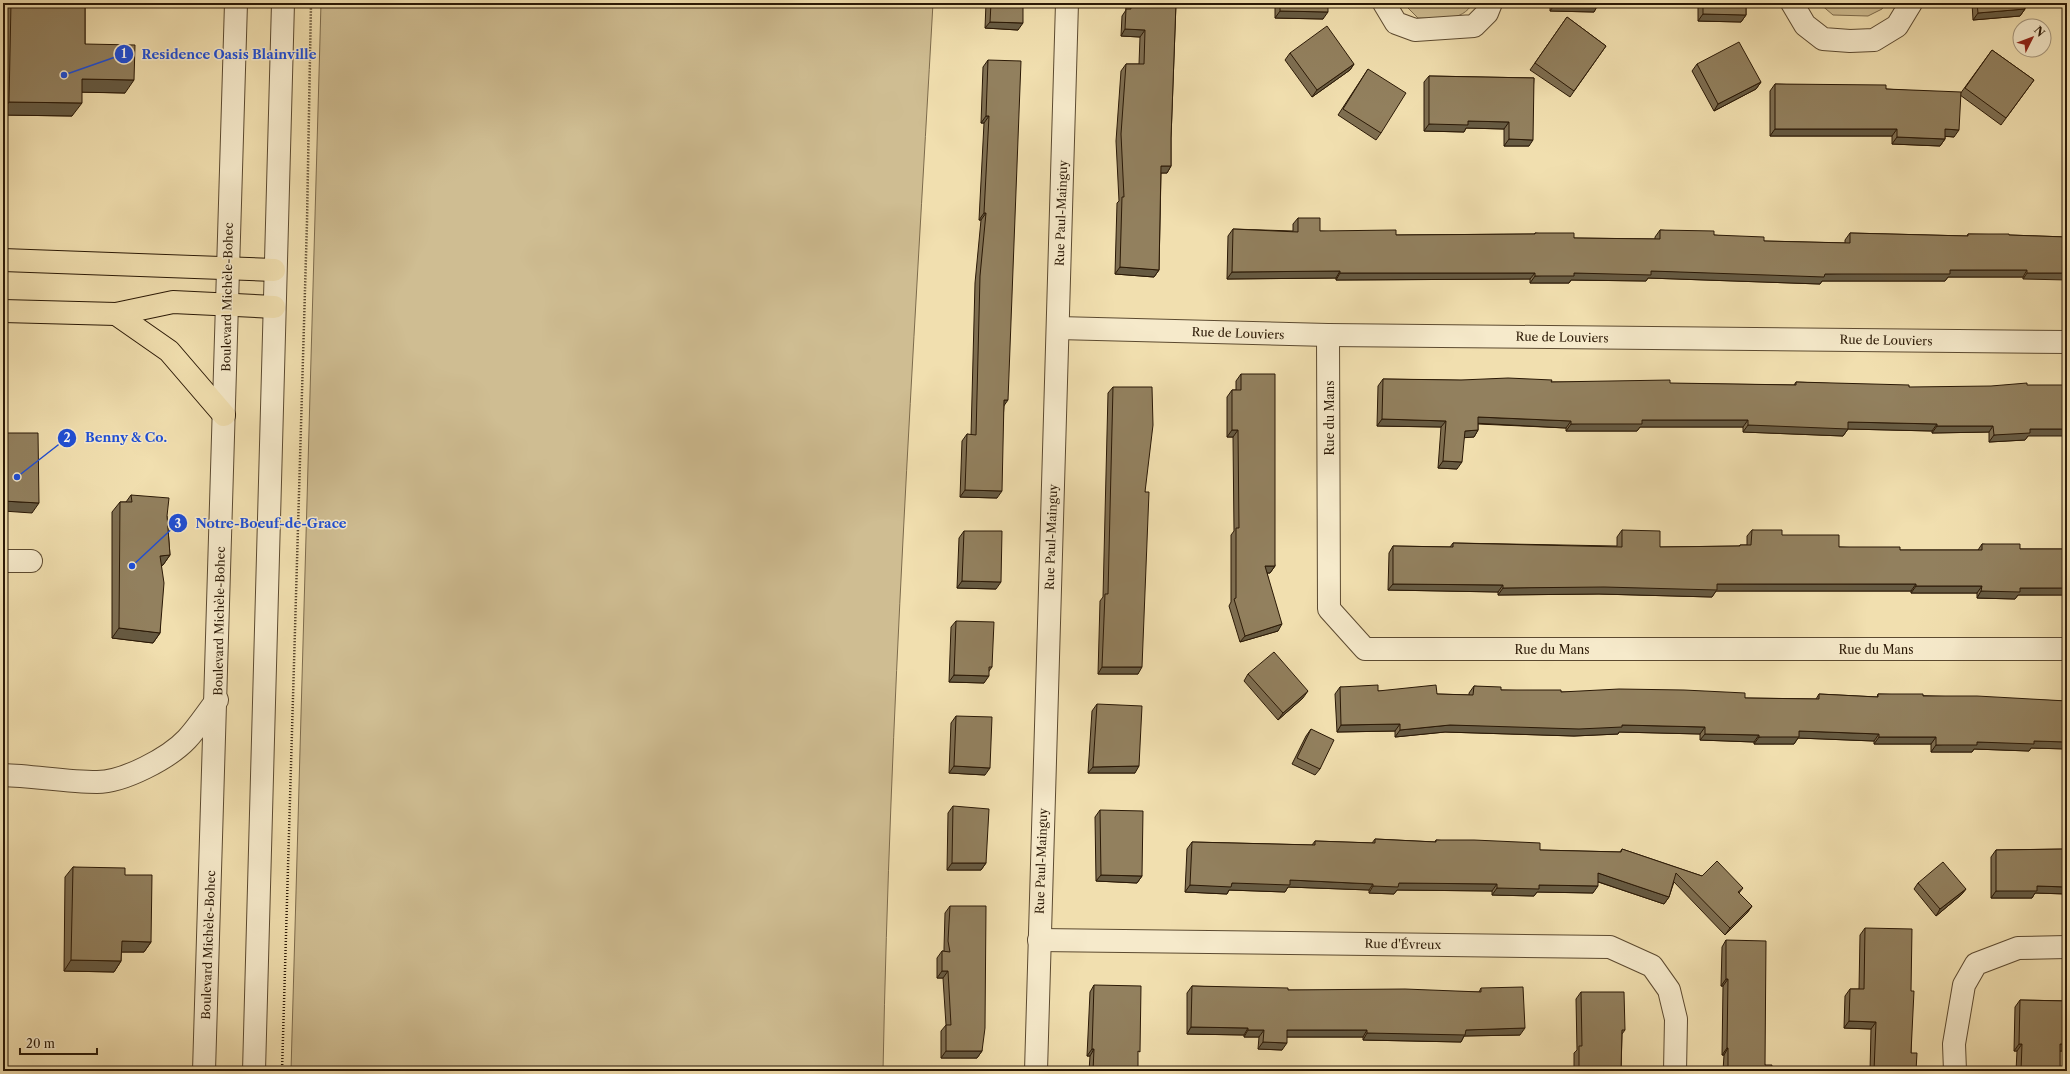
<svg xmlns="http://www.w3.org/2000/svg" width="2070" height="1074" font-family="'Libre Caslon Text',serif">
<rect width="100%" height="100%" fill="#f1dfaf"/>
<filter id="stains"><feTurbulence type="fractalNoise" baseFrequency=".005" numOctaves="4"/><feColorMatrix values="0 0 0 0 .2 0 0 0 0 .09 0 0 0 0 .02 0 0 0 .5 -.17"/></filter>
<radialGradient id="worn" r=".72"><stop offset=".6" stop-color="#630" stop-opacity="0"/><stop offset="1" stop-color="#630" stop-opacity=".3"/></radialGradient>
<g fill="#cfbd92" stroke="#7d6b4c">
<path d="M321 3H933C913 359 890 715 883 1071H291Z"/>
<path d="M1403 3H1473C1461 23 1439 18 1418 18Z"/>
<path d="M1819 3H1886L1882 9 1868 16 1833 15Z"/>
</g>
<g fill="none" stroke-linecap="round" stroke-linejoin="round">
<defs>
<g id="minor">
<path d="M1384 3 1396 23 1415 30 1474 26 1487 13 1491 3"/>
<path d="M1792 3 1805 25 1823 39 1850 41 1874 40 1897 26 1911 3"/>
<path d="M1058 328 1328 335 2067 342"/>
<path d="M1328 335 1329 609 1365 649H2067"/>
<path d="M3 561H31"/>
<path d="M3 775C34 776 66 782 97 782 124 782 169 758 187 739 198 727 207 713 217 700"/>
<path d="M1039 940 1610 947 1652 966 1669 990 1676 1019 1675 1071"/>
<path d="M204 1071 236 3"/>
<path d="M254 1071 283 3"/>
<path d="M1036 1071 1067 3"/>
<path d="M1955 1071 1954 1044 1964 985 1976 964 2018 948 2067 947"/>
</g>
<g id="highway">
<path d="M3 260 274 270"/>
<path d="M3 311 116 314 173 302 274 307"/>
<path d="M116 314 169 351 224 415"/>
</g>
</defs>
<use href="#minor" stroke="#5c4a30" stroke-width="24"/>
<use href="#highway" stroke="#2b1906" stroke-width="24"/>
<path stroke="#2b1906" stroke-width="2.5" stroke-dasharray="1 2" stroke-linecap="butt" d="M282 1071 307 222 311 3"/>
<use href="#minor" stroke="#f6eacb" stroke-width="22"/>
<use href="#highway" stroke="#f1dfaf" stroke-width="22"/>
</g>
<g fill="#7e6e51" stroke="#2b1906">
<path d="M3 3H85V44L125 93 82 92 72 116 3 115Z"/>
<path d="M986 3H1023L1018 30 985 28Z"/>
<path d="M1125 3H1176L1171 138V166L1167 173H1161L1159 270 1154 277 1115 274 1117 203 1119 201 1116 141 1121 71 1126 64H1139L1140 37 1121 36 1122 16 1126 10Z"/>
<path d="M1275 3H1328L1323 19 1275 18Z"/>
<path d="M1550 3H1598L1594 12 1550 11Z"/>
<path d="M1698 3H1746V15L1741 22 1698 21Z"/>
<path d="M1972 3H2024L2025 9 2020 16 1973 20Z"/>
<path d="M1567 17 1606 46 1570 97 1530 70Z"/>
<path d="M1992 50 2034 80 2001 125 1960 95 1954 137 1945 136V139L1940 146 1892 144V136H1770V91L1775 84 1886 89 1960 94Z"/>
<path d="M1290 53 1354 64 1350 70 1312 97 1285 60Z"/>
<path d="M988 60 1004 406 997 498 960 497 962 441 967 434 971 435 975 283 981 220H979L984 123H981L983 67Z"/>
<path d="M1697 64 1761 82 1756 89 1714 111 1692 71Z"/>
<path d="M1368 69 1381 133 1376 140 1338 115Z"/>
<path d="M1429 76 1534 78 1529 146H1504V129L1466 128 1464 132 1424 131V82Z"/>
<path d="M1298 218 1320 231 1396 235 1534 234 1535 233 1574 238 1655 239V237L1660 230 1714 235 1764 241 1845 243V240L1850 233 1967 236 1968 234 2009 235 2067 237 2023 279V277H1948L1945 281H1822L1820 284 1648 278 1646 281 1571 280 1569 283H1530V279L1336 280V278L1227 279 1228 236 1233 229 1293 231V224Z"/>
<path d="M1241 374 1275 566 1270 573H1267L1278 631 1240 642 1229 606 1231 602V535L1234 531 1233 437H1227V397L1232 390H1236V381Z"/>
<path d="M1383 379 1551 382 1794 385 1796 382 1909 387 2028 436 2025 440 1989 442V432L1932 433V431L1848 429 1843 436 1743 432V427H1640L1637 431H1566V428L1478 424V430L1474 437H1464L1457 469 1438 468 1441 427 1377 426 1378 386Z"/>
<path d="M1113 387 1145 492 1138 674H1098L1100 601 1103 597 1108 393Z"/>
<path d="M131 495 167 516 170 555 163 565 161 566 160 633 153 643 112 638V512L120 502H126Z"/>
<path d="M1622 530 1660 547 1739 546 1740 545H1747V536L1752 530 1839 547 1900 550H1978L1982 544 2020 549H2067V595H2018L2015 599 1977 598V593H1911V591H1716L1712 597 1599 594 1498 595V592L1388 590 1389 553 1393 546 1450 547 1453 543 1617 546V537Z"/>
<path d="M964 531 996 589 957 588 959 538Z"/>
<path d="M956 621 992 667 989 671 984 683 949 682 951 627Z"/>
<path d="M1248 674 1303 698 1278 720 1244 681Z"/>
<path d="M1474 686 1501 690 1745 698 1816 699 1819 694 1877 697 1878 694 2065 701 2067 698V749L2031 748 2029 751 1974 749 1972 752H1931V744H1874V741L1798 738 1794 744H1754V742L1700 740V734L1619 732 1618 734 1574 736 1445 732 1395 737V731L1337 732 1335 694 1340 687 1378 691 1437 694 1469 695V693Z"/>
<path d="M1097 704 1135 773H1088L1092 711Z"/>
<path d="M956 716 985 775 949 773 951 723Z"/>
<path d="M1311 729 1320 769 1315 775 1292 764 1306 736Z"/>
<path d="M953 806 986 863 981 870H947L948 813Z"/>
<path d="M1100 810 1142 876 1137 883 1096 881 1095 817Z"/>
<path d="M1375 839 1435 842 1436 840 1540 850 1620 852 1622 849 1702 876 1743 888 1739 893 1752 906 1747 913 1725 935 1674 882 1669 897 1664 904 1598 882 1593 893 1537 892 1534 896 1492 895V891L1397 890 1394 894 1369 893V890L1288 887 1285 892 1229 890 1227 894 1185 892 1187 849 1192 842 1312 845 1315 841 1372 843Z"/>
<path d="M2067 849V894L2035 893 2032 898H1991V857L1996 850Z"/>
<path d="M73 867 125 875 151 942 144 952H121V961L114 972 64 971 65 877Z"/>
<path d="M1918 883 1966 889 1961 895 1936 916 1914 889Z"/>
<path d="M950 906 982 1051 977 1058H941V1031L946 1025 943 978H937V958L942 951H944V948L945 913Z"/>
<path d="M1865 928 1911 991V1053L1916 1071H1870L1871 1029 1844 1028 1845 996 1850 989H1859L1860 935Z"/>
<path d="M1726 940 1765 1065 1771 1071H1723L1724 1055H1722L1723 986H1721L1722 947Z"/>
<path d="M1094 985 1138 1071H1089L1090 1056H1087L1090 992Z"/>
<path d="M1192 986 1288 990 1479 992 1481 988 1520 1035 1464 1036 1461 1042 1363 1040V1037H1287L1282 1050 1258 1049 1259 1037H1244V1035L1187 1034V993Z"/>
<path d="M1581 992 1625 1030 1622 1034 1621 1071H1574V1053L1577 1050 1576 999Z"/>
<path d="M2020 1000 2067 1001V1046L2063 1051H2060V1071H2016L2017 1051H2014L2015 1007Z"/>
</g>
<g fill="#665a42" stroke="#2b1906">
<path d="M1555 4 1598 5 1594 12 1550 11Z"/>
<path d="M2025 9 2020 16 1973 20 1978 13Z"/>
<path d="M1280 11 1328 12 1323 19 1275 18Z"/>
<path d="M1703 14 1746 15 1741 22 1698 21Z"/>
<path d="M990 22 1023 23 1018 30 985 28Z"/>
<path d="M1125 29 1145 30 1140 37 1121 36Z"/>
<path d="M1354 64 1350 70 1312 97 1317 90Z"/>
<path d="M82 79 134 80 125 93 73 92Z"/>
<path d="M1761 82 1756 89 1714 111 1718 104Z"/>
<path d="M9 102 82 103 72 116 3 115V111Z"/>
<path d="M986 116H989L984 123H981Z"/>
<path d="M1468 121 1509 122 1504 129 1466 128 1464 132 1424 131 1429 124Z"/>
<path d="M1775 129H1897L1892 136H1770Z"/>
<path d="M1945 129 1959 130 1954 137 1940 136Z"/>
<path d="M1897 137 1945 139 1940 146 1892 144Z"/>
<path d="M1509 139 1533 140 1529 146H1504Z"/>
<path d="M1161 166H1171L1167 173H1157Z"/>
<path d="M984 213H986L981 220H979Z"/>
<path d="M1120 267 1159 270 1154 277 1115 274Z"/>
<path d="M1950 270H2027L2023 277H1948L1945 281H1822L1820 284 1648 278 1646 281 1571 280 1569 283H1530L1535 276 1574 273 1651 271 1825 274Z"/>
<path d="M1340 271 1336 278 1227 279 1232 272Z"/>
<path d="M1340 273H1535L1530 279 1336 280Z"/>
<path d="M2027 273H2067V280L2023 279Z"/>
<path d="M1004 400H1008L1003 407Z"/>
<path d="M1478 417 1571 421 1566 428 1473 423Z"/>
<path d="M1382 419 1446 421 1441 427 1377 426Z"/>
<path d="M1642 420H1748L1743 427H1640L1637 431H1566L1571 424Z"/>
<path d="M1848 422 1937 424 1932 431 1848 429 1843 436 1743 432 1748 425Z"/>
<path d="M1937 426H1993L1989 432 1932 433Z"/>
<path d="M2030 429H2067V436H2028L2025 440 1989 442 1994 435Z"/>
<path d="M1232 430H1238L1233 437H1227Z"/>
<path d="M1478 430 1474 437 1460 438 1465 431Z"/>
<path d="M1443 461 1462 462 1457 469 1438 468Z"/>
<path d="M965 490 1002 491 997 498 960 497Z"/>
<path d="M3 501 39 503 32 513 3 511Z"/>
<path d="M170 555 163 565 153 567 160 556Z"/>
<path d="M1265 566H1275L1270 573H1260Z"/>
<path d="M962 581 1001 582 996 589 957 588Z"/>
<path d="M1393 584 1503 585 1498 592 1388 590Z"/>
<path d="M1717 584H1916L1911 591H1716L1712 597 1599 594 1498 595 1503 588Z"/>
<path d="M1916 586H1982L1977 593H1911Z"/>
<path d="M2020 588H2067V595H2018L2015 599 1977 598 1981 591Z"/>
<path d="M1282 624 1278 631 1240 642 1245 636Z"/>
<path d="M119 628 160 633 153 643 112 638Z"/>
<path d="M1102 667H1142L1138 674H1098Z"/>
<path d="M954 675 989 676 984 683 949 682Z"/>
<path d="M1308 691 1303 698 1278 720 1283 713Z"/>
<path d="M1400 724 1395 731 1337 732 1341 725Z"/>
<path d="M1450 725H1622L1705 727 1700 734 1619 732 1618 734 1574 736 1445 732 1395 737 1400 730Z"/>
<path d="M1799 731 1879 734 1874 741 1798 738 1794 744H1754L1759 737Z"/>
<path d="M1705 734 1759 735 1754 742 1700 740Z"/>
<path d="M1879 737H1936L1931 744H1874Z"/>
<path d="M2034 741 2067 742V749L2031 748 2029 751 1974 749 1972 752H1931L1936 745 1977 742Z"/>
<path d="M954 766 990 768 985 775 949 773Z"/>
<path d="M1139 766 1135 773H1088L1093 767Z"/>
<path d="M952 863H986L981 870H947Z"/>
<path d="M1598 873 1669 897 1664 904 1593 880Z"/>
<path d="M1101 875 1142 876 1137 883 1096 881Z"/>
<path d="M1290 880 1373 884 1369 890 1288 887 1285 892 1229 890 1227 894 1185 892 1190 885Z"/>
<path d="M1399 883 1497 884 1492 891 1397 890 1394 894 1369 893 1373 886Z"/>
<path d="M1539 885 1598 886 1593 893 1537 892 1534 896 1492 895 1497 888Z"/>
<path d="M2037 886 2067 887V894L2035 893 2032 898H1991L1996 891Z"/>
<path d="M1966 889 1961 895 1936 916 1940 909Z"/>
<path d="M1752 906 1747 913 1725 935 1730 928Z"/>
<path d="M122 941 151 942 144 952H114Z"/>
<path d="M71 960 121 961 114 972 64 971Z"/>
<path d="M942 971H948L943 978H937Z"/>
<path d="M1726 979H1728L1723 986H1721Z"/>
<path d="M1849 1021 1876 1022 1871 1029 1844 1028Z"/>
<path d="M1191 1027 1248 1028 1244 1035 1187 1034Z"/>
<path d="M1525 1028 1520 1035 1464 1036 1461 1042 1363 1040 1367 1033Z"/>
<path d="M1248 1030H1264L1259 1037H1244Z"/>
<path d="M1287 1030H1367L1363 1037H1282Z"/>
<path d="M1263 1042 1287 1043 1282 1050 1258 1049Z"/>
<path d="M2019 1044H2022L2017 1051H2014Z"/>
<path d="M2060 1044H2067V1046L2063 1051H2056Z"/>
<path d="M1727 1048H1728L1724 1055H1722Z"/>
<path d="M1092 1049H1094L1090 1056H1087Z"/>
<path d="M946 1051H982L977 1058H941Z"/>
</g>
<g fill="#92805e" stroke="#2b1906">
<path d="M11 3H85V44L135 45 134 80 82 79V103L9 102Z"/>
<path d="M991 3H1023V23L990 22Z"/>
<path d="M1130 3H1176L1171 138V166H1161L1159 270 1120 267 1122 197H1124L1121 134 1126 64H1144L1145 30 1125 29 1126 9H1131Z"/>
<path d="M1280 3H1328V12L1280 11Z"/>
<path d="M1555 3H1598V5L1555 4Z"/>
<path d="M1703 3H1746V15L1703 14Z"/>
<path d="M1977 3H2024L2025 9 1978 13Z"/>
<path d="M1567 17 1606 46 1574 91 1535 63Z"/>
<path d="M1327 26 1354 64 1317 90 1290 53Z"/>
<path d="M1739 42 1761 82 1718 104 1697 64Z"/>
<path d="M1992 50 2034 80 2006 118 1965 88Z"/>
<path d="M988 60 1021 61 1008 400H1004L1002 491 965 490 967 434 976 435 980 276 986 213H984L989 116H986Z"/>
<path d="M1368 69 1406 93 1381 133 1343 109Z"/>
<path d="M1429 76 1534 78 1533 140 1509 139V122L1468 121V125L1429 124Z"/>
<path d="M1775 84 1886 85V89L1961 92 1959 130 1945 129V139L1897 137V129H1775Z"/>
<path d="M1298 218H1320V231L1396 230V235L1535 234V233H1574V238L1660 239V230L1714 231V235L1764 237V241L1850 243V233L1968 236V234H2009V235L2067 237V273H2027V270H1950V274H1825L1824 277 1651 271V275L1574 273V276H1535V273H1340V271L1232 272 1233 229 1298 232Z"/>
<path d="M1241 374H1275V566H1265L1282 624 1245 636 1234 599 1236 598V528H1239L1238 430H1232V390H1241Z"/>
<path d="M1508 378 1552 380 1551 382 1670 380V383L1796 385V382L1909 385V387L1991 386 2027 383V385H2067V429H2030V433L1994 435 1993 426H1937V424L1848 422V429L1748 425V420H1642V424H1571V421L1478 417V430L1465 431 1462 462 1443 461 1446 421 1382 419 1383 379 1461 380Z"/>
<path d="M1113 387H1152L1153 425 1145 492H1149L1142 667H1102L1105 594H1108Z"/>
<path d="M3 433H38L39 503 3 501Z"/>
<path d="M131 495 169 498 167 516 170 555 160 556 164 583 160 633 119 628 120 502H132Z"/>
<path d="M1622 530 1660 531V547L1740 546V545H1751L1752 530H1782V535H1839V547H1900V550H1982V544H2020V549H2067V588H2020V592L1981 591 1982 586H1916V584H1717V590L1604 587 1503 588V585L1393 584V546L1453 547V543L1622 547Z"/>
<path d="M964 531H1002L1001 582 962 581Z"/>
<path d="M956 621 994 622 992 667H989V676L954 675Z"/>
<path d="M1274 652 1308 691 1283 713 1248 674Z"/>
<path d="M1378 685V691L1436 685 1437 694 1473 695 1474 686 1501 687V690H1561V692L1619 689 1684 690 1745 693V698L1819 699V694L1878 697V694H1923V696H1977L2067 701V742L2034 741V744L1977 742V745H1936V737H1879V734L1799 731V737H1759V735L1705 734V727L1622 725V727L1579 729 1450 725 1400 730V724L1341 725 1340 687Z"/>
<path d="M1097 704 1142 706 1139 766 1093 767Z"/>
<path d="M956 716 992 717 990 768 954 766Z"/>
<path d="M1311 729 1334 740 1320 769 1297 758Z"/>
<path d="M953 806 989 809 986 863H952Z"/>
<path d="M1100 810 1143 811 1142 876 1101 875Z"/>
<path d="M3 817H5L3 880Z"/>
<path d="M1375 839 1436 842V840H1474L1540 843V850L1621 852 1622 849 1702 876 1717 861 1743 888 1738 892 1752 906 1730 928 1676 873 1669 897 1598 873V886L1539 885V889L1497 888V884L1399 883 1398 887 1373 886V884L1290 880V885L1232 883 1231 887 1190 885 1192 842 1315 845V841L1375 843Z"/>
<path d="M2067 849V887L2037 886V891H1996V850Z"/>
<path d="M1943 862 1966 889 1940 909 1918 883Z"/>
<path d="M73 867 125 868V875H152L151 942 122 941 121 961 71 960Z"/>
<path d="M950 906H986L985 1028 982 1051H946V1025H951L948 971H942V951L950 952 948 941Z"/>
<path d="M1865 928 1912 929 1911 991H1914L1911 1053H1917L1916 1071H1874L1876 1022 1849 1021 1850 989H1864Z"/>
<path d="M1726 940 1766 941 1765 1065H1772L1771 1071H1728V1048H1727L1728 979H1726Z"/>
<path d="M1094 985 1141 986 1140 1052 1138 1051V1071H1093L1094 1049H1092Z"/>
<path d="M1192 986 1288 988V990L1405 989 1481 992V988L1523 987 1525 1028 1466 1030 1465 1035 1367 1033V1030H1287V1043L1263 1042 1264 1030H1248V1028L1191 1027Z"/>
<path d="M1581 992H1624L1625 1030H1622L1621 1071H1579V1046H1582Z"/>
<path d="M2020 1000 2067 1001V1044H2060V1071H2021L2022 1044H2019Z"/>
</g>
<g text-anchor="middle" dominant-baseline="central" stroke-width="3" stroke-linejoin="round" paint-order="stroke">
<g font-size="12" fill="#2b1906" stroke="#f6eacb">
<text transform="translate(1061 213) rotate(-88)">Rue Paul-Mainguy</text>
<text transform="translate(227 297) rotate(-89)">Boulevard Michèle-Bohec</text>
<text transform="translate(1238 333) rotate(2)">Rue de Louviers</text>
<text transform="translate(1562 337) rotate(1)">Rue de Louviers</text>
<text transform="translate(1886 340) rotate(1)">Rue de Louviers</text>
<text transform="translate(1329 418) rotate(-90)">Rue du Mans</text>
<text transform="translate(1051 537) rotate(-88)">Rue Paul-Mainguy</text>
<text transform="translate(219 621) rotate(-89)">Boulevard Michèle-Bohec</text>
<text x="1552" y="649">Rue du Mans</text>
<text x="1876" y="649">Rue du Mans</text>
<text transform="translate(1041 861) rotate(-88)">Rue Paul-Mainguy</text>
<text transform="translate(1403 944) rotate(1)">Rue d'Évreux</text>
<text transform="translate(208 945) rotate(-88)">Boulevard Michèle-Bohec</text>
</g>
</g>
<path fill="none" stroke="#1d4ed8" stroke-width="1.5" d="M64 75L124 54M17 477L67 438M132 566L178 523"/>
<g fill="#1d4ed8" stroke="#f6eacb" stroke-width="1.5">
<circle cx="64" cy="75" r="4"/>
<circle cx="17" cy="477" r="4"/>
<circle cx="132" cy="566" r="4"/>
<circle cx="124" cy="54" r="10"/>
<circle cx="67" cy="438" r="10"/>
<circle cx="178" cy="523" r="10"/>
</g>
<g font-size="12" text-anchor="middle" font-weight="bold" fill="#fff">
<text x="124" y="58">1</text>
<text x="67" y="442">2</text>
<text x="178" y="528">3</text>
</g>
<g font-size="13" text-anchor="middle" font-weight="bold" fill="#1d4ed8" stroke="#f6eacb" stroke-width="3" stroke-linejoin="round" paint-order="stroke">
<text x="229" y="59">Residence Oasis Blainville</text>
<text x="126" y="442">Benny &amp; Co.</text>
<text x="271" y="528">Notre-Boeuf-de-Grace</text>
</g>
<rect width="2070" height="1074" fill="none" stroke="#f1dfaf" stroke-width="16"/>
<rect x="4" y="4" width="2062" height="1066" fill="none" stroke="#2b1906" stroke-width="2"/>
<rect x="8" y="8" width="2054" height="1058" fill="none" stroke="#2b1906"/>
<g transform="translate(2032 38) rotate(48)"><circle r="19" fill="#f6eacb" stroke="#a5967c"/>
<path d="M0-3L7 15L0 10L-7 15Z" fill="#8f2418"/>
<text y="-6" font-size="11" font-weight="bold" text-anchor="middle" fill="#2b1906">N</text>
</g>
<path d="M20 1048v6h77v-6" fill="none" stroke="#2b1906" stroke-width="2"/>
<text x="26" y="1048" font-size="12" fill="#2b1906" stroke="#f6eacb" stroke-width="3" paint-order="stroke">20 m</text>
<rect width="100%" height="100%" filter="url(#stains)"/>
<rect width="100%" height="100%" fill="url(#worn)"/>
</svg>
